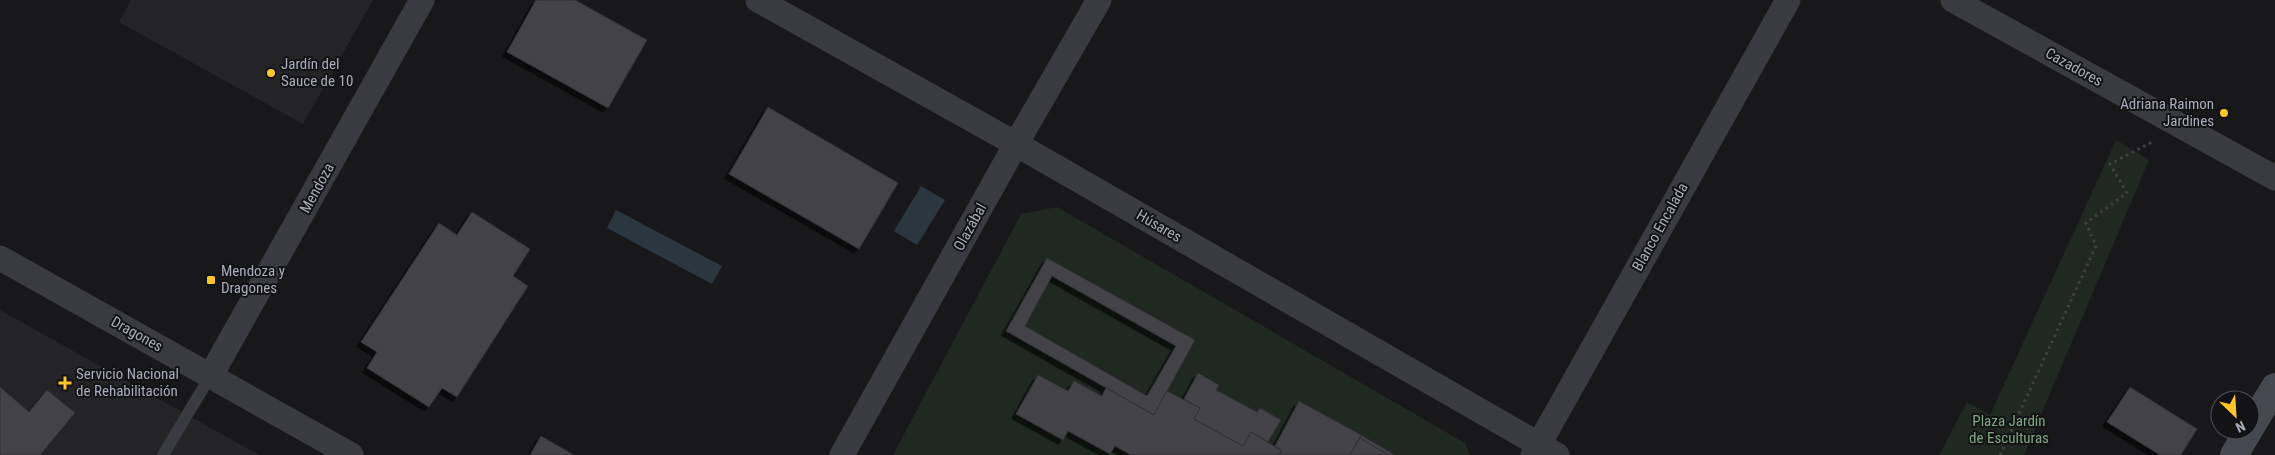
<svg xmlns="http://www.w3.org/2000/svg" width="2275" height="455" font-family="'Roboto Condensed',sans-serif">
<defs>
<filter id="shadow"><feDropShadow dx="-4.5" dy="4.5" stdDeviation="0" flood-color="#0009"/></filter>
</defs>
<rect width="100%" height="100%" fill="#18181a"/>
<g fill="#242427">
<path d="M131 0H373L303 124 119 22Z"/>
<path d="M0 310 259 455H0Z"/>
</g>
<g fill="#1f2821">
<path d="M2116 140 2149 160 2024 455H1939L1967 402 1990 415Z"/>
<path d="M1057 207 1465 443 1470 455H1395L1299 401 1275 446 1268 442 1281 420 1260 409 1257 412 1216 390 1219 384 1199 373 1184 399 1167 391 1195 340 1047 258 1006 331 1106 388 1102 396 1074 381 1068 391 1038 375 1016 414 1062 440 1068 431 1110 454 1115 446 1131 455H893L1021 214Z"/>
<path d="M1052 276 1176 346 1147 396 1025 326Z"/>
</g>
<g fill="#2c363f">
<path d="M921 186 945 200 917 245 894 231Z"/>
<path d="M616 210 722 266 712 284 607 228Z"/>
</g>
<g fill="#424247" stroke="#323136" fill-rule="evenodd" filter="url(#shadow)">
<path d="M536 0H575L647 40 608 108 507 52Z"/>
<path d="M768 107 898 183 859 249 729 174Z"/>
<path d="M472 212 530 249 513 276 528 286 457 397 442 388 429 407 367 368 377 352 361 342 439 223 457 235Z"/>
<path d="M1047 258 1195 340 1154 415 1006 331ZM1052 276 1176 346 1147 396 1025 326Z"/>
<path d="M1198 373 1219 385 1216 390 1257 412 1260 408 1281 420 1268 442 1251 432 1243 446 1194 419 1200 408 1184 399Z"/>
<path d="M1038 375 1068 391 1074 381 1102 396 1106 388 1154 415 1167 391 1200 408 1194 419 1243 446 1251 432 1282 451 1279 455H1131L1115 446 1110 454 1068 431 1063 440 1016 414Z"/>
<path d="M0 387 29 412 47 390 75 413 40 455H0Z"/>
<path d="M2130 387 2197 429 2181 455H2160L2107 422Z"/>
<path d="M1299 401 1361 435 1350 455H1279L1282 451 1275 446Z"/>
<path d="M1361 435 1395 455H1388L1360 438Z"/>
<path d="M541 436 574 455H530Z"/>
<path d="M1360 438 1388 455H1350Z"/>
</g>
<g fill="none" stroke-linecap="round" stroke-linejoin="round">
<path stroke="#3e4046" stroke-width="3" stroke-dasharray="2.5 4" stroke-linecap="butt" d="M2000 455 2096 246 2086 223 2127 193 2110 164 2152 142"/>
<path stroke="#3a3b41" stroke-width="12" d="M163 455 211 375"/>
<g stroke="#3a3b41" stroke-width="25">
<path d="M758 0 1016 144 1557 455"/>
<path d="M1953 0 2275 178"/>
<path d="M0 258 351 455"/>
<path d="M211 375 422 0"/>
<path d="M842 455 1016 144 1099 0"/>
<path d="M1533 455 1788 0"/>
</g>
<g stroke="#46484f" stroke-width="28">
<path d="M2250 428 2275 387"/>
<path d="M2234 455 2249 430"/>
</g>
</g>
<g fill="#fec62c" stroke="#131315" stroke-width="2">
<circle cx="271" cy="73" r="5"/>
<circle cx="2224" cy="113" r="5"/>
<rect x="206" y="275" width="10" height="10" rx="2.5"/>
<path d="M62.5 375.5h5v5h5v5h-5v5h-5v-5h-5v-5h5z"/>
</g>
<g text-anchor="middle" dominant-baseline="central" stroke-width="4" stroke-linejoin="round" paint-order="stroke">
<g font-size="15" fill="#a9adbb" stroke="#131315" text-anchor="start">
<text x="281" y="64">Jardín del<tspan x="281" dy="17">Sauce de 10</tspan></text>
<text x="2214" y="104" text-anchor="end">Adriana Raimon<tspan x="2214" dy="17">Jardines</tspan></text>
<text x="221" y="271">Mendoza y<tspan x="221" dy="17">Dragones</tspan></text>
<text x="76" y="374">Servicio Nacional<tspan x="76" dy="17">de Rehabilitación</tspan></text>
</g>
<g font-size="15" fill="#a9adbb" stroke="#131315">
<text transform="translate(2074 67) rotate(29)">Cazadores</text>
<text transform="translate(317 188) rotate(-61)">Mendoza</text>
<text transform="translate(1159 226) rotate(30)">Húsares</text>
<text transform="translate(970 227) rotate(-61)">Olazábal</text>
<text transform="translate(1660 227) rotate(-61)">Blanco Encalada</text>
<text transform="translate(137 334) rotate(29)">Dragones</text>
</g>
<g font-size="15" fill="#7fa784" stroke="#131315">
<text x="2009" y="421">Plaza Jardín<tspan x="2009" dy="17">de Esculturas</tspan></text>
</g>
</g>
<g transform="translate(2235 415) rotate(155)"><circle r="24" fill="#131315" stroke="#4f5157"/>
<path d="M0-4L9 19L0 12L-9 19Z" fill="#fec62c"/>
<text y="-8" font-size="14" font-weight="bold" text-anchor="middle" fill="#a9adbb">N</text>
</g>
</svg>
